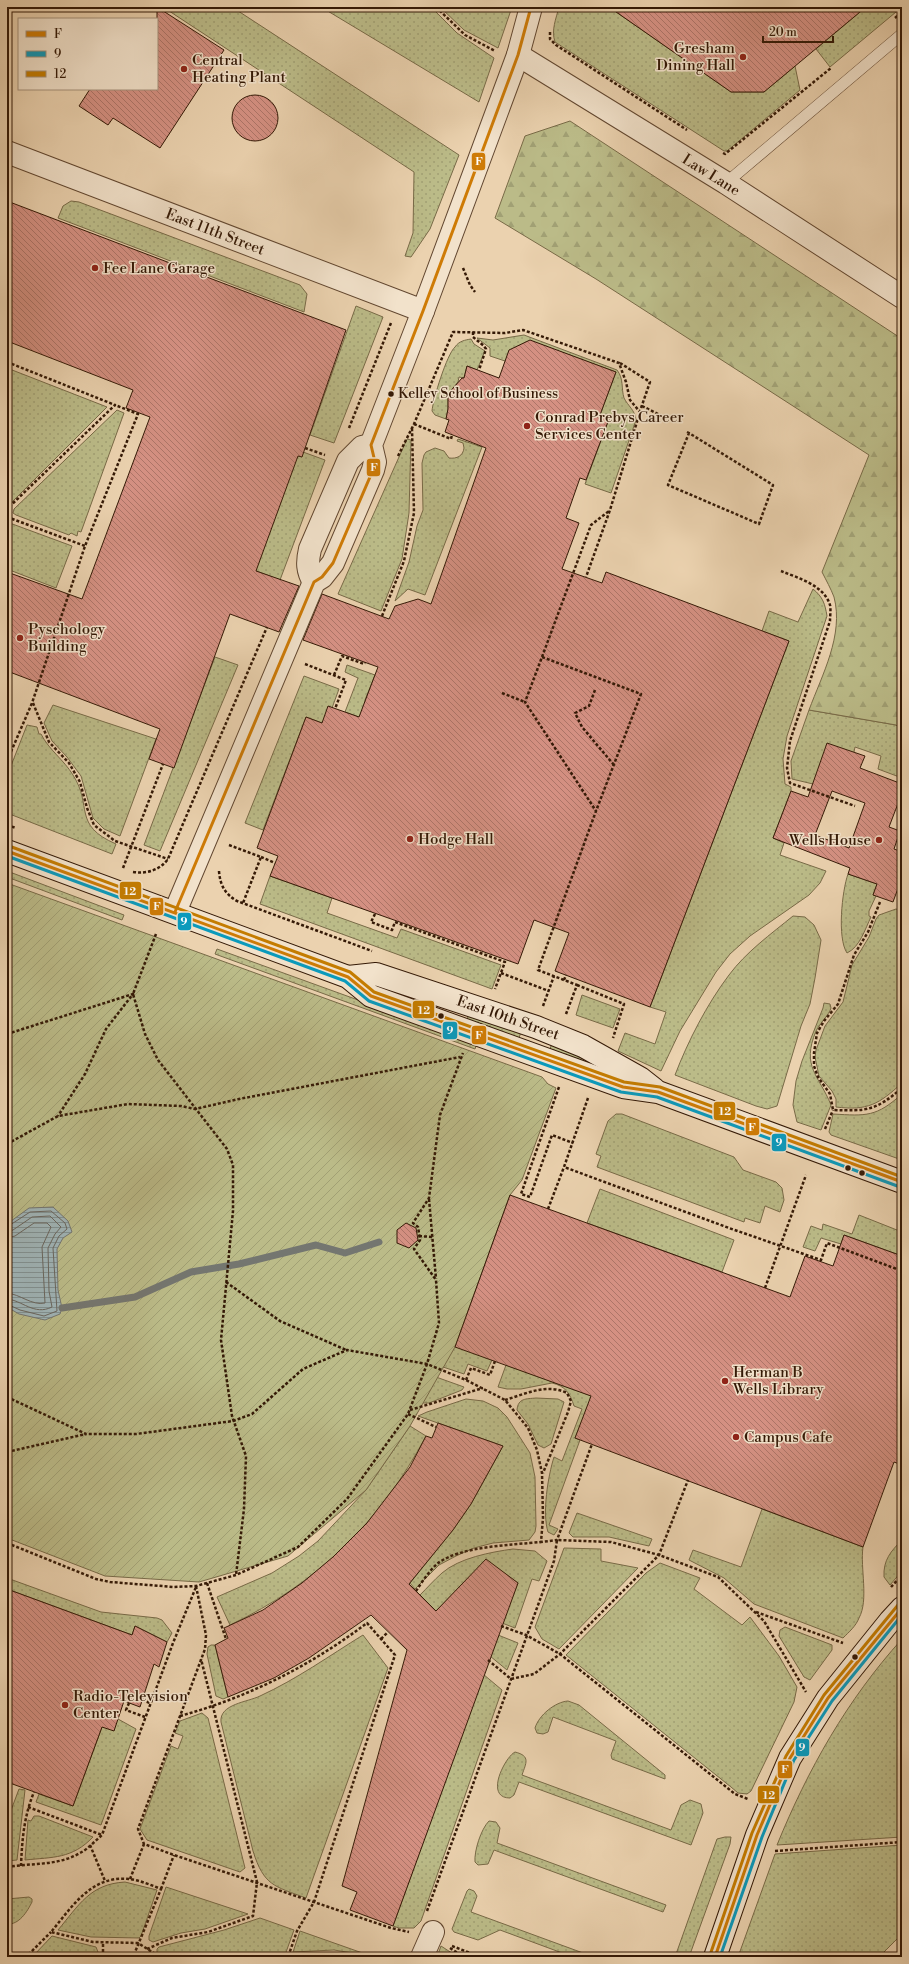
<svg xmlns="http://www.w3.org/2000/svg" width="909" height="1964" font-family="'Libre Bodoni',serif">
<defs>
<pattern id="grass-dots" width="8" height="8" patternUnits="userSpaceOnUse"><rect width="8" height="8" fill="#bb8"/><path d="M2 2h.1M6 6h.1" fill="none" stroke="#a1a074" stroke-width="1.8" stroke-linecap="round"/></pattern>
<pattern id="forest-firs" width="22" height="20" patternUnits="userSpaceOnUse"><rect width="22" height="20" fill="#bb8"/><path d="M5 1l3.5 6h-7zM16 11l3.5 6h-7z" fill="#a1a074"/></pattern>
<pattern id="garden-furrows" width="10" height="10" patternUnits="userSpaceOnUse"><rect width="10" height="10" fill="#bb8"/><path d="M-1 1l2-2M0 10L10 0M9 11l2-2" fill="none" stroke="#a1a074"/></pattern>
<pattern id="water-rules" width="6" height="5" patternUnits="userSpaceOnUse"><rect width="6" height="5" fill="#9fb4b7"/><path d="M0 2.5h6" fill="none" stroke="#829293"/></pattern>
<pattern id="building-back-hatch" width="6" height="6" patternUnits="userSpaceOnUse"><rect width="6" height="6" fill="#d49082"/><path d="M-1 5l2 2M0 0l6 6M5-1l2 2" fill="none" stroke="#ad7568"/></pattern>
</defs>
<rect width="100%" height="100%" fill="#ebd2af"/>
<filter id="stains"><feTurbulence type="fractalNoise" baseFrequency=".005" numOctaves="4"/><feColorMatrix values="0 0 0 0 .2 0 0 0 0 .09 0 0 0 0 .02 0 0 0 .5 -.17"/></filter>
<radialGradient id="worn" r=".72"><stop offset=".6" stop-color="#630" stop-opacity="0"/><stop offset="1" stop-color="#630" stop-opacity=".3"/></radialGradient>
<g fill="url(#grass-dots)" stroke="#786a47">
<path d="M163 7H232L459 155 430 229 411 257 405 256 413 233 414 172Z"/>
<path d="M321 7H431L457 33 494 58 479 102Z"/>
<path d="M440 7H512L498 48 464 30Z"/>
<path d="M559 7H609L731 92H764L795 66 800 90 727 151H724L555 42C551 30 556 19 559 7Z"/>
<path d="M866 7H902L830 67 816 49Z"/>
<path d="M71 201 79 202 300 285 307 294 304 312 58 218 63 206Z"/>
<path d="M356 306 383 317 334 443 310 435Z"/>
<path d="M524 335 617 370C624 379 621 388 624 398 628 406 635 410 636 420L611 493 585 484 609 419 600 415 616 372 531 341 505 361 490 356V348L477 338 493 340Z"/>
<path d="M471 339 474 344 485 351 477 370 467 366 464 378 459 377 458 382 448 394V409L446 419 435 415 432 411C433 399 447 354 455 347 459 341 465 340 471 339Z"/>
<path d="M7 368 107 407 11 503H8Z"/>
<path d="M117 410 124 413 81 532 78 531 77 536 71 533 69 535 16 515 13 513 14 509Z"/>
<path d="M407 439 411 440 409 513 402 559 381 611 338 594Z"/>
<path d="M458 439 482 447 425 595 408 589 395 601 409 562 417 526 423 510 422 463 424 455 426 452 435 448 444 451 449 458C457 459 463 456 464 448L463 443 457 441Z"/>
<path d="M303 452 325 460 280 580 254 570 293 454 302 457Z"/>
<path d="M7 522 72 546 56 588 7 569Z"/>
<path d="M813 589C823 597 825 604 827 616L787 736 783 759 785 784 791 787V791L773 838 784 843 780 855 826 871 820 883 809 895 750 936 730 954 716 972 680 1031 661 1071 618 1051 625 1033 655 1044 666 1012 650 1007 789 641 762 631 769 611 798 622Z"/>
<path d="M215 657 238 665 160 851 144 845Z"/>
<path d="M347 665 375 675 365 700 366 711 375 723 345 712 358 678 345 672Z"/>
<path d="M304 676 339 689 332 708 322 723 306 717 263 830 245 823Z"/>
<path d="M53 705 156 739 120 836 104 829 93 818 81 776 67 757 52 741 44 723Z"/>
<path d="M809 710 896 725 902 730V778L878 769 881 756 855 747 854 752 813 784 792 779 791 761Z"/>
<path d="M27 725 37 727 39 734H41C49 750 64 760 73 775 93 806 72 825 116 844L112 854 7 813V776Z"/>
<path d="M7 871 124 915 122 920 7 877Z"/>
<path d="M848 874 877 884 873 895 876 896 869 911V916L871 917C865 929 860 947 847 953 837 938 842 891 848 874Z"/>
<path d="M270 876 332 898 327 913 397 938 401 929 501 965 492 989 260 904Z"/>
<path d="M896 909 902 911V1083C879 1104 868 1111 836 1107V1099L832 1091 819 1076 815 1057 816 1050 825 1026 843 1002 852 965 869 937 876 919 879 915Z"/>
<path d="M793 916 805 917 814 925 821 940 815 978 810 1004 801 1026 777 1106 767 1109 756 1106 675 1075C688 1041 707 1004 729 975 746 952 771 934 793 916Z"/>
<path d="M217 949 477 1043 475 1049 215 954Z"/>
<path d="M582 995 620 1009 613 1028 576 1015Z"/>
<path d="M824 1003 830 1004 831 1008C829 1015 820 1023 816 1031 801 1067 819 1075 831 1105L821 1130 797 1122 793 1105 796 1081 802 1061 823 1008Z"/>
<path d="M469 1014 522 1029 517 1044 465 1025Z"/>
<path d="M553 1040 602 1063 598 1074 548 1055Z"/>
<path d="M902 1094V1160L831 1135 829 1132 833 1114C867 1116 876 1117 902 1094Z"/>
<path d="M616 1114H622L734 1157 743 1170 776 1182 782 1188 784 1200 780 1212 765 1206 760 1223 745 1218 744 1222 597 1167 601 1156 596 1154 608 1121Z"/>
<path d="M600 1189 734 1240 722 1272 587 1223Z"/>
<path d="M859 1215 902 1232V1256L844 1235 841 1244 821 1238 815 1251 803 1247 811 1226 822 1230 823 1224 852 1234Z"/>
<path d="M442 1334 492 1360 487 1371 468 1364 464 1374 443 1367Z"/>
<path d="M506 1365 592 1396 575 1438 580 1440 549 1525 558 1529 554 1535 548 1532C542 1513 548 1476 554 1457L562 1461 582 1409 574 1406C570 1393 565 1386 552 1383L521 1389H507L498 1387Z"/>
<path d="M436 1377 464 1387 462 1390 429 1403H422L421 1401Z"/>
<path d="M536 1398 558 1399 564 1402 551 1444 544 1448 538 1445 528 1424 517 1410C518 1398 526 1399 536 1398Z"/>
<path d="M466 1399 483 1401 498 1408 507 1417 530 1453 535 1477 536 1526 535 1532 529 1540 493 1543 474 1548 456 1556 439 1565 415 1589 410 1583 453 1530 471 1504 503 1446 418 1416 427 1412Z"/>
<path d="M410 1426 426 1436C381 1521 317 1584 230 1625L217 1597 272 1573 299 1556 318 1541 366 1490Z"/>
<path d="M762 1509 863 1547C860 1568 869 1600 859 1618 856 1626 849 1632 843 1638L754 1604 724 1578 689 1560 693 1550 741 1567Z"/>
<path d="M577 1513 652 1539 649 1546 609 1537H573L569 1533Z"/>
<path d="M902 1540V1571L890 1585 884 1577C883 1560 891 1551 902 1540Z"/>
<path d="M564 1548 601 1549V1561L638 1568 559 1649 542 1639 535 1627Z"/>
<path d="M513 1549 535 1551 547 1561 539 1581 532 1579 515 1628 502 1623 518 1583 486 1560 436 1611 420 1595C427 1588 434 1580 442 1573 459 1558 491 1552 513 1549Z"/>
<path d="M660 1563 700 1578 694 1589 742 1625 750 1617 779 1656 797 1687 794 1702 751 1791 747 1794 738 1793 731 1787 566 1655 646 1573Z"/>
<path d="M7 1578 101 1612 157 1618 162 1620 172 1633 167 1642 135 1626 132 1635 7 1589Z"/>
<path d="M785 1627 832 1645V1650L810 1680 804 1677 779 1636 780 1630Z"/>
<path d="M363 1635 388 1668 306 1898C274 1886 264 1886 253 1851L221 1722C219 1704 248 1702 260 1696 297 1679 329 1656 363 1635Z"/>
<path d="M498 1635 518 1643 507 1670 490 1656Z"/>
<path d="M902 1639V1837L777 1845C808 1769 847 1700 902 1639Z"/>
<path d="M211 1645H215L228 1697 223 1699 216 1696 207 1654 208 1647Z"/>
<path d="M483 1674 502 1690 421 1921 414 1928H399L393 1926Z"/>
<path d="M568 1701 579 1705 665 1775V1779L612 1759 611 1755 616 1741 553 1717 548 1732 543 1734 537 1733 535 1728C539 1715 555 1702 568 1701Z"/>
<path d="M202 1713 208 1718 245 1868 240 1872 147 1840 140 1829 171 1746 178 1749 183 1736 175 1733 180 1721Z"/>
<path d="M118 1719 136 1729 101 1825 36 1802 39 1794 73 1806 102 1727Z"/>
<path d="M515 1752C531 1756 526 1763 522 1775L671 1830 681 1805 690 1800 701 1804 703 1813 691 1845 519 1782 514 1795 510 1798C484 1798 505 1757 515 1752Z"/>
<path d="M19 1789 25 1790 17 1860 7 1861V1821Z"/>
<path d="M34 1816H39L93 1837C72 1859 53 1857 25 1860L28 1820 31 1821Z"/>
<path d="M489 1821 496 1822 500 1828 497 1843 666 1905 663 1912 494 1850 488 1864 478 1865 475 1862C474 1851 481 1829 489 1821Z"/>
<path d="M725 1837H731L730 1844 689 1957H675L717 1839Z"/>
<path d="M902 1845V1934L879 1957H738L775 1854Z"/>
<path d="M125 1882 157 1890 141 1936 139 1938 91 1937 58 1930C79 1905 90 1884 125 1882Z"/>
<path d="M166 1887 248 1914 205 1929 181 1933 153 1942 149 1940V1936Z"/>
<path d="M469 1889 474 1891 477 1896 471 1912 594 1957H573L500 1930 478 1940 454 1932 452 1929 467 1891Z"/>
<path d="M29 1897 32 1899V1902C27 1912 19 1925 7 1924V1899Z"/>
<path d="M260 1918 294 1930 285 1955 272 1957H164L157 1952V1949L159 1947 224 1930Z"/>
<path d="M300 1931 371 1956 334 1950 293 1952Z"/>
<path d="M52 1936 96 1947 100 1957H36L34 1955Z"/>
<path d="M441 1946 458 1957H437Z"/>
</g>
<path fill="url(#forest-firs)" stroke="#786a47" d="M570 121 902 339V730L896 725 809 710C822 675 844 635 834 597 831 589 826 580 822 572L869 455 596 279 495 218 525 136Z"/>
<path fill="url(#garden-furrows)" stroke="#786a47" d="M7 883 542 1077 548 1084 556 1088 522 1180 510 1195 455 1347 410 1426 366 1490 288 1556 199 1582 105 1576 7 1538Z"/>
<path fill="url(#water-rules)" stroke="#747670" d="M53 1207 68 1221 72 1232 63 1238 57 1249 58 1290 62 1308 60 1314 45 1320 19 1314 7 1307V1224L29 1208Z"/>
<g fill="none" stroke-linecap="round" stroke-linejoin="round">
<g stroke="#6a665e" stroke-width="1">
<path d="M7 1227 30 1212 51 1211 65 1223 67 1229 59 1236 53 1248 57 1311 44 1316 20 1310 7 1304"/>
<path d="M7 1232 13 1230 32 1217 50 1216 61 1227 55 1234 48 1248 49 1291 52 1307C34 1316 22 1300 7 1299"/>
<path d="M7 1238 15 1236 34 1223H47L51 1227 42 1247 45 1303C32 1306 20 1294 7 1293"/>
</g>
<path stroke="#747670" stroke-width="7" d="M62 1308 135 1297 191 1272 239 1264 316 1245 345 1253 379 1242"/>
</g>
<g fill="url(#building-back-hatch)" stroke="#341906" fill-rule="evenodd">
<path d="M157 7 224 50 160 148 113 118 108 125 79 106 90 89H157Z"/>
<path d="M609 7H866L764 92H731Z"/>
<circle cx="255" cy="118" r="23"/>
<path d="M7 201 346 330 302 457 298 456 256 571 299 586 279 632 230 614 174 768 149 759 160 729 7 671V572L82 599 150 417 126 408 133 390 7 341Z"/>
<path d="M530 340 616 372 600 415 609 419 586 480 580 478 566 518 579 523 562 569 602 583 606 572 789 641 650 1007 555 971 569 933 534 920 518 964 270 876 278 856 257 848 306 717 322 723 328 706 359 717 378 667 303 640 322 594 389 619 395 606 418 599 431 604 486 448 445 432 449 420 446 419 448 409V394L462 378H464L467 366 499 378 509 350Z"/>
<path d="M827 743 865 756 860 768 902 784V793L889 827 900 831 894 849 902 852V893L897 891 893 902 873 895 877 884 848 874 850 868 773 838 791 791 808 797ZM832 791 865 803 849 848 815 835Z"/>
<path d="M510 1195 790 1297 805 1256 833 1266 844 1235 902 1256V1465L894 1462 863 1547 575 1438 591 1396 455 1347Z"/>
<path d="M406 1223 416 1228 418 1240 409 1248 397 1243V1230Z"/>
<path d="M438 1423 503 1446 471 1504 453 1530 409 1584 436 1611 486 1559 518 1583 393 1926 350 1910 357 1892 342 1886 407 1650 371 1615 309 1658 274 1678 228 1697 215 1645 228 1638 224 1628 263 1610 302 1583 333 1557 367 1523 410 1467 426 1436 432 1438Z"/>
<path d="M7 1589 132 1635 135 1626 167 1642 159 1667 154 1664 140 1707 124 1701 114 1731 102 1727 73 1806 7 1782Z"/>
</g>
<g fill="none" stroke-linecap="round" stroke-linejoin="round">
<defs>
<path id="lane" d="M726 183 902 34"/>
<g id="street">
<path d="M518 55 726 183 902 297"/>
<path d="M7 152 423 311"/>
<path d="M314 582C307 571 307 562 310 549L348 461 362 447 371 445"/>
<path d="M175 912 314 582 322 577 333 563 373 470 375 462 371 445 423 311 518 55 531 7"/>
<path d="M422 1957 433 1932"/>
</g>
<g id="secondary">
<path d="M7 851 348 977 371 996 623 1087 658 1092 902 1182"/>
<path d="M348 977 376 974 536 1027 583 1046 640 1078 654 1089"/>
<path d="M715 1957 757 1835 790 1758 828 1698 890 1621 902 1608"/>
</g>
</defs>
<use href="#lane" stroke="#624730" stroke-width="12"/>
<use href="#street" stroke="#624730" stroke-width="24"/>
<use href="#secondary" stroke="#341906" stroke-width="24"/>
<g stroke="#341906" stroke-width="2.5" stroke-dasharray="3 2" stroke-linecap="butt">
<path d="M436 7 465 35 495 51"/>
<path d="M895 18 902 12"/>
<path d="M550 32V39L556 45 687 130"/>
<path d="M723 153 725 154 831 68"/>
<path d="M463 268 470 285 475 292"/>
<path d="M473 332V337L484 346 486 349 479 370"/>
<path d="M7 362 115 405 7 509"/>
<path d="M620 363 650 382 640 411"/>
<path d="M642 406 662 416"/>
<path d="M414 424 451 439 452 435"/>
<path d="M349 428 391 323"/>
<path d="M687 432 689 433 773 485 759 524 668 485 689 433"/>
<path d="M305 448 325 455"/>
<path d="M398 456 414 424 453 332 505 333 523 330 619 363 626 382 630 400 640 412 610 510 586 577"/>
<path d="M7 517 85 546"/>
<path d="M781 571C798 578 824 585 830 605 831 609 830 616 830 621L790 741 787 768 790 783 855 806"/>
<path d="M382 616 404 561 414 513 412 428"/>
<path d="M542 657 591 525 609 511"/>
<path d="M305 664 346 680 335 709"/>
<path d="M334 675 342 656 364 664 365 663"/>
<path d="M595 690 589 706 575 713 582 727 614 765"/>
<path d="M502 693 525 702"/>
<path d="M33 703 49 742 69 763 80 782 87 808 94 825 115 841 168 859"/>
<path d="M7 761 32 703 85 546 138 414 115 405"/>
<path d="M7 825 16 828"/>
<path d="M229 845 261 857 243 903"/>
<path d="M261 857 275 863"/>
<path d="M123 868 163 764"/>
<path d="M219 871C220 885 225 894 237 901L372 951"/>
<path d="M133 872C147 874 160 870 168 859L267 627"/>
<path d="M880 902 868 932 854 955 838 1004 824 1021 817 1033 814 1053V1066L818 1077 830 1094 833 1110C868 1111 875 1111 902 1088"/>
<path d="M375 914 371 922 392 930 395 922 505 962 495 989"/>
<path d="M156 934 133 994 145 1034 158 1060 227 1149 233 1165V1211L221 1340 232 1416 246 1456 244 1509 236 1575"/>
<path d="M501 973 549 991"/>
<path d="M564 980 566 975"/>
<path d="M577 985 624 1004 613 1038"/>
<path d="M543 1006 554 976"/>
<path d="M566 1014 577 985 538 970 596 811 641 694 542 657 525 702 596 811"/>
<path d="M7 1034 133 994 106 1029 85 1074 58 1116"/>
<path d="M559 1087 521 1194 530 1197 552 1135 573 1143"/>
<path d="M588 1098 564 1167 729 1228 821 1260 827 1243 902 1271"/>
<path d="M825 1129 833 1110"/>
<path d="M7 1144 58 1116 128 1104 181 1106 195 1109 239 1099 460 1057"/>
<path d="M429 1199 436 1279"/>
<path d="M548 1209 564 1167"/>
<path d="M419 1236 432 1237"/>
<path d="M226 1282 280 1321 346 1350"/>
<path d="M765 1288 806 1175"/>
<path d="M466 1380 471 1368 490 1375 495 1361"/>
<path d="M7 1397 86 1434H136L233 1421 252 1414 303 1369 347 1350 427 1364 466 1380 505 1400 528 1428 537 1450 542 1473 543 1518 541 1542 557 1540 592 1444"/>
<path d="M505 1400C525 1394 547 1383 567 1393L571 1401 568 1412 543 1473"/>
<path d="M410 1410 483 1388"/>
<path d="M408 1414 436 1427"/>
<path d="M7 1452 86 1434"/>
<path d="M7 1543 96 1579 110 1582 174 1587 196 1586 236 1575 298 1547 347 1499 408 1414 427 1364 439 1323 436 1280 414 1249 420 1240 418 1227 413 1223 429 1198 440 1115 463 1053"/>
<path d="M207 1583 226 1639"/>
<path d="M196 1586 206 1635 205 1649 138 1829 144 1844 174 1855 391 1928 409 1932"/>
<path d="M891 1587 902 1575"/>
<path d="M416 1591C422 1582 429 1571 437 1564 459 1546 512 1545 541 1542"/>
<path d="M756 1612 843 1643"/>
<path d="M501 1626 526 1635 560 1654 735 1794 748 1799"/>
<path d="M381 1639 388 1632"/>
<path d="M488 1660 511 1679 534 1674 560 1654 659 1555 688 1480"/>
<path d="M142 1700 150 1703"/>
<path d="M129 1703 126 1710 145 1717"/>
<path d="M180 1716C249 1697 310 1666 367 1623L395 1655 314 1902 297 1931 288 1957"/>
<path d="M28 1807 102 1835"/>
<path d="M90 1845 105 1881"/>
<path d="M775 1851 902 1842"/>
<path d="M21 1866C22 1840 24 1816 34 1792"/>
<path d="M7 1867C31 1863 58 1866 80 1853 88 1849 95 1841 102 1835L173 1643 196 1587"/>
<path d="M130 1879 144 1844"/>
<path d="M161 1889 174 1855"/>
<path d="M427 1911 554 1561 557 1540 611 1542 659 1555 718 1577 764 1621 806 1692"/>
<path d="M452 1946 481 1957"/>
<path d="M450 1948 464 1957"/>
<path d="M147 1949 172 1938 208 1932 253 1916 257 1882 201 1659"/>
<path d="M19 1957 27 1956 51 1932"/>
<path d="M103 1957V1942"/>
<path d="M130 1957H133L161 1889C151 1885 139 1880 129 1879 91 1875 72 1907 51 1932L93 1942 138 1943 160 1957"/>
<path d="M285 1957 316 1955 354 1957"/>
</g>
<use href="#lane" stroke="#f2e2cb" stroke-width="11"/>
<use href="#street" stroke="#f2e2cb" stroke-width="22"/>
<use href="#secondary" stroke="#f2e2cb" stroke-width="22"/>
<defs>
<g id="bus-1">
<path d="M7 851 348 977 371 996 623 1087 658 1092 902 1182"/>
<path d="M175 912 314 582 322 577 333 563 373 470 375 462 371 445 423 311 518 55 531 7"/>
<path d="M715 1957 757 1835 790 1758 828 1698 902 1608"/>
</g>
<g id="bus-2">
<path d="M7 856 345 981 369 1001 621 1092 657 1097 900 1187"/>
<path d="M720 1957 762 1837 794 1760 832 1701 902 1615"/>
</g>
<g id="bus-3">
<path d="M9 846 350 972 374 992 624 1082 660 1087 902 1177"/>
<path d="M710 1955 752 1833 786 1756 824 1695 898 1605"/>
</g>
</defs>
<use href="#bus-1" stroke="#f2e2cb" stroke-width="6"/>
<use href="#bus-2" stroke="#f2e2cb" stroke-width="6"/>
<use href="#bus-3" stroke="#f2e2cb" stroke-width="6"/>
<use href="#bus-1" stroke="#ce7b06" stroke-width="3"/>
<use href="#bus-2" stroke="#0b9abc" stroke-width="3"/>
<use href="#bus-3" stroke="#c47c00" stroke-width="3"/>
</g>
<g fill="#8f2418" stroke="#f2e2cb" stroke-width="1.5">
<circle cx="743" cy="57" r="4"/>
<circle cx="184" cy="69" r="4"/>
<circle cx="95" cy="268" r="4"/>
<circle cx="527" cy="426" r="4"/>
<circle cx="20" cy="638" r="4"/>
<circle cx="410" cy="839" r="4"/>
<circle cx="879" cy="840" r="4"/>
<circle cx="725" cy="1381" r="4"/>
<circle cx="736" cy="1437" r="4"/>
<circle cx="65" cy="1705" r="4"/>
</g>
<g fill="#341906" stroke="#f2e2cb" stroke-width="1.5">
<circle cx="391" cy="394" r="3.5"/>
<circle cx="441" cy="1016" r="3.5"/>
<circle cx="848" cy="1168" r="3.5"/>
<circle cx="862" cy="1173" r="3.5"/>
<circle cx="855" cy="1657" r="3.5"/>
</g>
<g text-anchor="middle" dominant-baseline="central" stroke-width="3" stroke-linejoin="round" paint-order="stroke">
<g font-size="14" fill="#341906" stroke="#f2e2cb" text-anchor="start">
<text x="398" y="394">Kelley School of Business</text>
</g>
<g font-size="15" fill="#341906" stroke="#f2e2cb" text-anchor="start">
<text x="735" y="48" text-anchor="end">Gresham<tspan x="735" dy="17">Dining Hall</tspan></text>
<text x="192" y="60">Central<tspan x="192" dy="17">Heating Plant</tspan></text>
<text x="103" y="268">Fee Lane Garage</text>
<text x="535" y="417">Conrad Prebys Career<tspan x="535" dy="17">Services Center</tspan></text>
<text x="28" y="629">Pyschology<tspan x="28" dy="17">Building</tspan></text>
<text x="418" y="839">Hodge Hall</text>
<text x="871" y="840" text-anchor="end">Wells House</text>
<text x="733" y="1372">Herman B<tspan x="733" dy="17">Wells Library</tspan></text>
<text x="744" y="1437">Campus Cafe</text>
<text x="73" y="1696">Radio-Television<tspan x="73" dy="17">Center</tspan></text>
</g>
<g font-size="15" fill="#341906" stroke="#f2e2cb">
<text transform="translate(711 175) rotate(32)">Law Lane</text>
<text transform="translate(215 232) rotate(21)">East 11th Street</text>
<text transform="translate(508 1018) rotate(19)">East 10th Street</text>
</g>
</g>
<g stroke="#f2e2cb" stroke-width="1.5">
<rect x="471" y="152" width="15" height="19" rx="4" fill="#ce7b06"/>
<rect x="366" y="458" width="15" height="19" rx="4" fill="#ce7b06"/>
<rect x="119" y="881" width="23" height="19" rx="4" fill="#c47c00"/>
<rect x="149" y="897" width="15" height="19" rx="4" fill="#ce7b06"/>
<rect x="177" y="912" width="15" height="19" rx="4" fill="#0b9abc"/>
<rect x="412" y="1000" width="23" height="19" rx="4" fill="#c47c00"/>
<rect x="442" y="1021" width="16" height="19" rx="4" fill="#0b9abc"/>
<rect x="471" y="1025" width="16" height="20" rx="4" fill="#ce7b06"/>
<rect x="713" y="1101" width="23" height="20" rx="4" fill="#c47c00"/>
<rect x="745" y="1117" width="15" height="19" rx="4" fill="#ce7b06"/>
<rect x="771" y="1133" width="16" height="19" rx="4" fill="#0b9abc"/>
<rect x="795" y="1738" width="15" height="19" rx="4" fill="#0b9abc"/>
<rect x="777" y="1760" width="16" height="19" rx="4" fill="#ce7b06"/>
<rect x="757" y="1785" width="23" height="19" rx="4" fill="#c47c00"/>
</g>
<g font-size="11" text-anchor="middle" font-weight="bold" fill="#fff">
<text x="479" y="165">F</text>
<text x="374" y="471">F</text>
<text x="130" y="895">12</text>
<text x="157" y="910">F</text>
<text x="184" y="925">9</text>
<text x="424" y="1014">12</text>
<text x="450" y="1034">9</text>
<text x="479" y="1039">F</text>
<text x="725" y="1115">12</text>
<text x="752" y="1131">F</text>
<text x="779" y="1146">9</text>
<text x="802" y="1751">9</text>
<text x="785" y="1773">F</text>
<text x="769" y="1799">12</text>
</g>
<rect width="909" height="1964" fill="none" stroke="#ebd2af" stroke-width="24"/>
<rect x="8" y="8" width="893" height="1948" fill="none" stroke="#341906" stroke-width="2"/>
<rect x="12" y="12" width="885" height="1940" fill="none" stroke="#341906"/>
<rect x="18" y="18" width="140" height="72" fill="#f2e2cb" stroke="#a6927c"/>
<rect x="26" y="31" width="20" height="6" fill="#ce7b06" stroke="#a6927c"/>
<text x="54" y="38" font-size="12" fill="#341906">F</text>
<rect x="26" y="51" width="20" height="6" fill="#0b9abc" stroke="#a6927c"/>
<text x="54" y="58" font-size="12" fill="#341906">9</text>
<rect x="26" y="71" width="20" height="6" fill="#c47c00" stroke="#a6927c"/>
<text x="54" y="78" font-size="12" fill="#341906">12</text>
<path d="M763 36v6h70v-6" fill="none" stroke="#341906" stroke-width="2"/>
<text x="769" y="36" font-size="12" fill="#341906" stroke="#f2e2cb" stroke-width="3" paint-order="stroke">20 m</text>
<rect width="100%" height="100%" filter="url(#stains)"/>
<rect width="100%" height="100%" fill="url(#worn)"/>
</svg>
